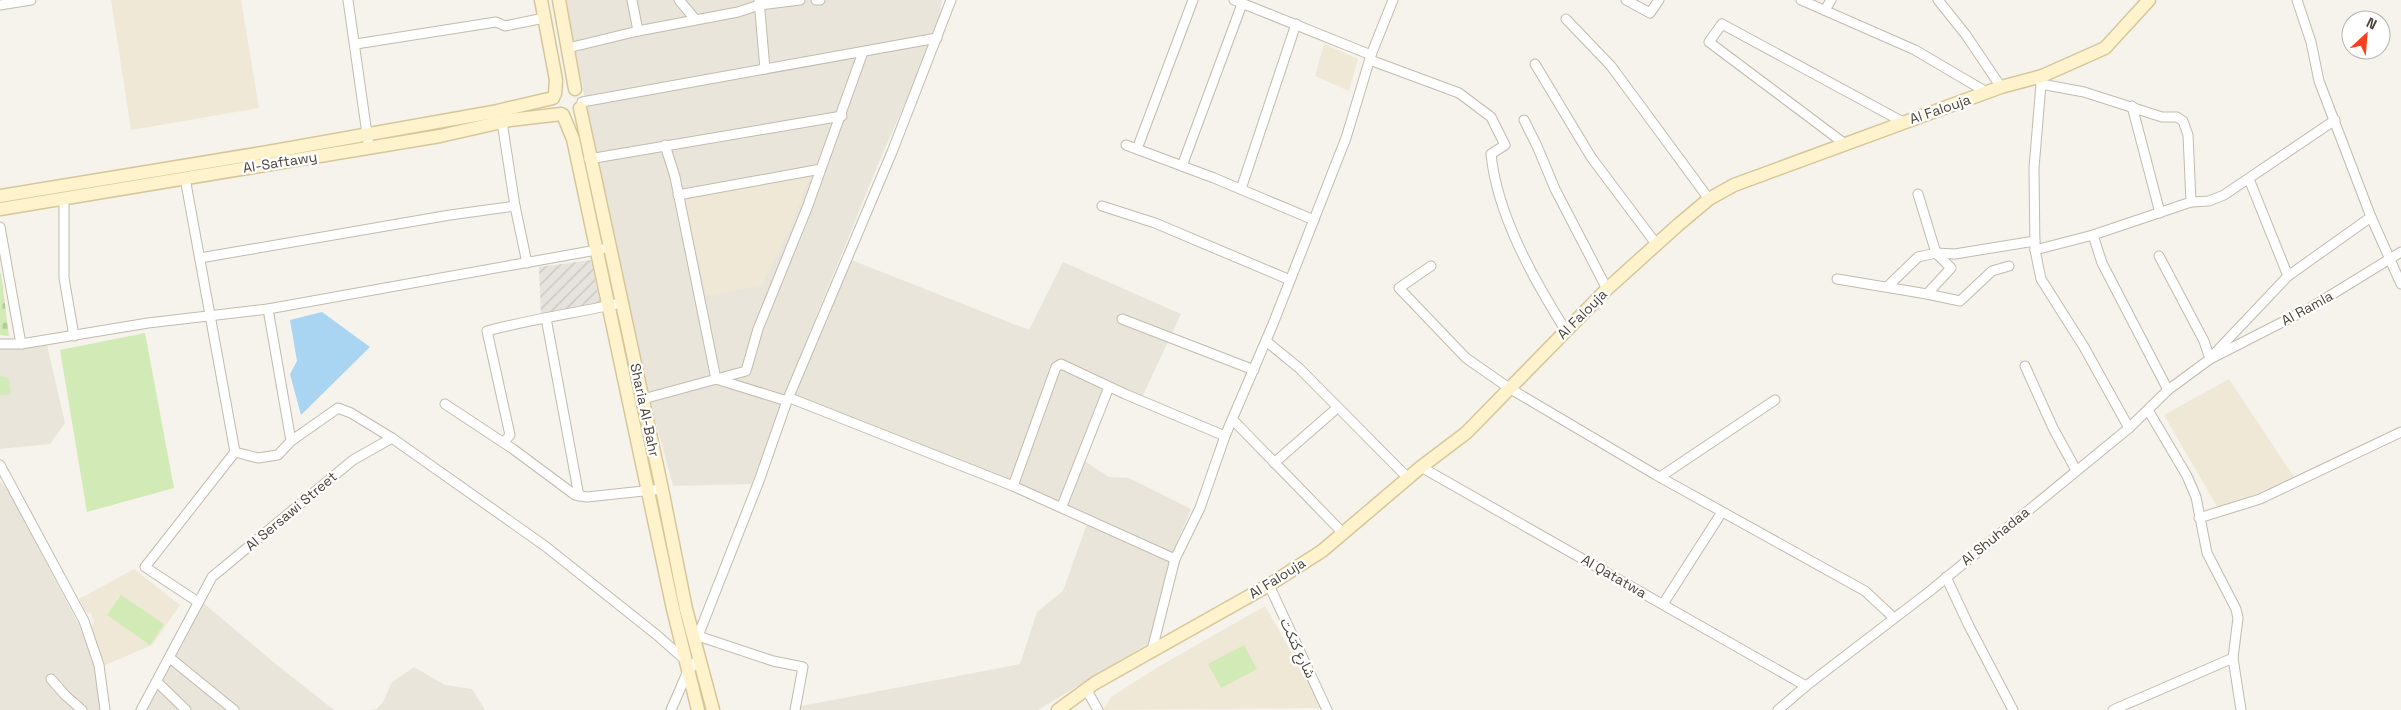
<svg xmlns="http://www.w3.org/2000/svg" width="2401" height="710" font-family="'Space Grotesk','Noto Sans Arabic',sans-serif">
<defs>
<pattern id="industrial-furrows" width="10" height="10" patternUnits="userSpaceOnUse" patternTransform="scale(1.25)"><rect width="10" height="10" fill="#e6e2dd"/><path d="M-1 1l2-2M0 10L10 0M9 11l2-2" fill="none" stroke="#c7c3be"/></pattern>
<pattern id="cemetery-stones" width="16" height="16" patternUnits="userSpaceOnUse" patternTransform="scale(1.25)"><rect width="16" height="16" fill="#d2eab5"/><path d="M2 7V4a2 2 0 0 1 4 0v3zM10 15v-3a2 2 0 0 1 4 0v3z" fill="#b6ca9c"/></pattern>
</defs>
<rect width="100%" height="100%" fill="#f6f3ec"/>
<g fill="#eae5da">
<path d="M561 0H942L936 32 879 162 782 401 752 484 673 486 628 319 577 59Z"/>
<path d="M844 257 1029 330 1063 262 1181 314 1142 397 1110 382 1080 458 1109 477 1129 478 1191 509 1172 554 1149 643 1038 710H797L796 707 1020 664 1037 612 1063 591 1088 521 787 398Z"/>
<path d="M0 345H47L65 423 50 444 0 449Z"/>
<path d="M0 481 9 492 92 650 101 710H0Z"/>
<path d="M201 601 277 665 334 710H135Z"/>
<path d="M414 667 445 685 472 689 485 710H370L377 709 383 702 392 682Z"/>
</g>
<path fill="url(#industrial-furrows)" d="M591 260 601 307 541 316 539 267Z"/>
<g fill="#efe8d6">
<path d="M111 0H241L259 108 131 130Z"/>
<path d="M1324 44 1358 59 1349 91 1315 76Z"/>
<path d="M810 177 787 234 762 285 707 296 684 197Z"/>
<path d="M2229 379 2294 477 2219 510 2164 415Z"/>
<path d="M134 569 180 605 152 645 101 667 92 627 94 622 91 613 85 612 79 599Z"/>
<path d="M1265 606 1323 708 1103 710 1111 697 1158 667Z"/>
</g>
<path fill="url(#cemetery-stones)" d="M0 273H1L9 336 0 335Z"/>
<g fill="#d2eab5">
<path d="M145 333 174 488 87 512 60 350Z"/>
<path d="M0 376 8 377 11 394 0 395Z"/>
<path d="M121 595 164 624 150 645 107 615Z"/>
<path d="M1244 645 1257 669 1221 688 1208 664Z"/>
</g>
<path fill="#a9d4f2" d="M322 312 370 347 301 415 290 374 297 361 290 320Z"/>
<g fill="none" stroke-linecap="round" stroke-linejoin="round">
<defs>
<g id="minor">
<path d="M348 0 369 148"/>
<path d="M632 0 638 31"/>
<path d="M679 0 695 19"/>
<path d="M759 0 765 69"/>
<path d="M816 0H820"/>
<path d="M1234 0 1371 55"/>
<path d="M1626 0 1650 13 1659 0"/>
<path d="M1801 0 1915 50 1988 93"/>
<path d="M1938 0 1966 35 2001 87"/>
<path d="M2297 0 2311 42 2319 81 2371 217 2401 284"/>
<path d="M0 5 31 0"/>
<path d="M1825 10 1831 0"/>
<path d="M1566 19 1611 66 1709 199"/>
<path d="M356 44 496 22 505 26 544 18"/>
<path d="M568 48 638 31 738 12 759 5 800 0"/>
<path d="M1370 60 1459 93 1491 117 1505 145 1491 154C1497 215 1534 280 1566 331"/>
<path d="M1535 64 1591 157 1657 245"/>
<path d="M2042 76 2041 84 2084 92 2162 117H2177L2183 121 2188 135 2191 202 2209 201 2224 195 2335 120"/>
<path d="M2041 84 2034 168 2035 250 2093 235"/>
<path d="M582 102 937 38"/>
<path d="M2132 106 2160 213"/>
<path d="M1524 120 1537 146 1555 189 1607 289"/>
<path d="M502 122 515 206"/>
<path d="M1845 144 1709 42 1722 24 1903 122"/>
<path d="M665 145 675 177 716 379"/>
<path d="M1126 145 1214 178 1314 220"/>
<path d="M1137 149 1193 0"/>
<path d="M589 159 842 116"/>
<path d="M1182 166 1242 4"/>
<path d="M185 178 235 452 258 458 278 455 291 441 338 408 351 413 392 438 545 546 658 636 684 659"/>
<path d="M2249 179 2288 276"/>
<path d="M1241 189 1296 24"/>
<path d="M1918 194 1936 253 1951 268 1927 294 1960 301 1992 271 2009 266"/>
<path d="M678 195 821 169"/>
<path d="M64 199V278L74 336"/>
<path d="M1102 206 1155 223 1290 280"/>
<path d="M0 227 21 344 148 323 268 309 602 249"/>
<path d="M2035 250 2041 279 2084 347 2129 428"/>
<path d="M2159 256 2204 341 2210 359"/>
<path d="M200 258 450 215 515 206 527 263"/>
<path d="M1431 266 1399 288 1466 358 1509 388 1656 475 1865 591 1894 618"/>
<path d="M1837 279 1927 294"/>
<path d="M1887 287 1918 257 1936 253 1955 254 2035 241"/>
<path d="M268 309 291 441"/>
<path d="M546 318 579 496"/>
<path d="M1122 319 1254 370"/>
<path d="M1266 341 1299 368 1409 479"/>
<path d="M0 344H21"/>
<path d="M2215 353 2288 276 2371 217"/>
<path d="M2025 366 2053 428 2076 470"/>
<path d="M716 379 787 401"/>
<path d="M2168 390 2102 263 2093 235 2191 202"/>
<path d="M790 398 1013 486 1175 559"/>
<path d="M643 399 746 371 758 329 807 208 863 52"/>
<path d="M445 404 513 449 575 495 587 497 662 489"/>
<path d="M2148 410 2187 476 2196 497 2207 553 2236 609 2238 618 2233 658 2241 710"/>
<path d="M1233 420 1343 533"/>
<path d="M504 442 510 435 487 331C531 319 576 313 621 303"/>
<path d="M1274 463 1337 408"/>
<path d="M0 465 84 621 99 665 105 710"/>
<path d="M1421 467 1806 686"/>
<path d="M1660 477 1775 400"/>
<path d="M1013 486 1056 367 1061 364 1125 394 1225 436"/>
<path d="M1062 506 1109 387"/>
<path d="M2199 518 2260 499 2401 432"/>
<path d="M1946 577 1969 626 2013 710"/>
<path d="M1269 585 1327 710"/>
<path d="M198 602 145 567 235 452"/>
<path d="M1663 604 1722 512"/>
<path d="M693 636H698L759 481 787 401 892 152 951 0"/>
<path d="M698 636 773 661 803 667 795 710"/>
<path d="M1152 650 1175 559 1200 508 1225 436 1273 324 1346 138 1371 55 1393 0"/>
<path d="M170 658 234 710"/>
<path d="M51 679 65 695 82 710"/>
<path d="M157 682 186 710"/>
<path d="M1086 689 1098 710"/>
<path d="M141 710 212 577 353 460 392 438"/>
<path d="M671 710 687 673 699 658"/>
<path d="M1778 710 1806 686 1930 591 2129 428 2168 390 2210 359 2310 308 2401 252"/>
<path d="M2113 710 2233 658"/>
</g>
<g id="secondary">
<path d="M541 0 556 80 555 94"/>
<path d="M559 0 575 89"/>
<path d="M580 108 662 489 686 609 713 710"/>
<path d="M563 115 573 139 673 609 698 710"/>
<path d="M0 196 274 151 493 112 553 98"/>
<path d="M0 209 440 136 510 120 561 114"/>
<path d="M1058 710 1095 683 1269 585 1322 551 1421 467 1466 433 1607 289 1678 225 1709 199 1734 185 2001 87 2042 76 2105 48 2149 0"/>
</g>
</defs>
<use href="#minor" stroke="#c2bbae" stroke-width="11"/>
<use href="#secondary" stroke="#d6c79b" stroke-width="15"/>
<use href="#minor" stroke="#fff" stroke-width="9"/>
<use href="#secondary" stroke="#fff3cd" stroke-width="12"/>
</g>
<g text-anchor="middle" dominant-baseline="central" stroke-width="4.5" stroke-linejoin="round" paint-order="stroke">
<g font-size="14" fill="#4b4439" stroke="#fff">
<text transform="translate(1940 109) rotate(-19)">Al Falouja</text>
<text transform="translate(280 162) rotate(-9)">Al-Saftawy</text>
<text transform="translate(2307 308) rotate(-29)">Al Ramla</text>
<text transform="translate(1582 314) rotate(-45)">Al Falouja</text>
<text transform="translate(645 410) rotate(78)">Sharia Al-Bahr</text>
<text transform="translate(291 511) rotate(-40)">Al Sersawi Street</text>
<text transform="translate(1995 536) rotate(-39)">Al Shuhadaa</text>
<text transform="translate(1614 576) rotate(30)">Al Qatatwa</text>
<text transform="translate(1277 578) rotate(-32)">Al Falouja</text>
<text transform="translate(1298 648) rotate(65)">شارع كتكت</text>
</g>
</g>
<g transform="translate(2366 35) rotate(26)"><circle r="24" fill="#ffffff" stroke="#b7b4b0"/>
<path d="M0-4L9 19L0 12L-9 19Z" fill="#fc3f1d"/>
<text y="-8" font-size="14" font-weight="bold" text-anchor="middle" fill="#4b4439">N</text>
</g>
</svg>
